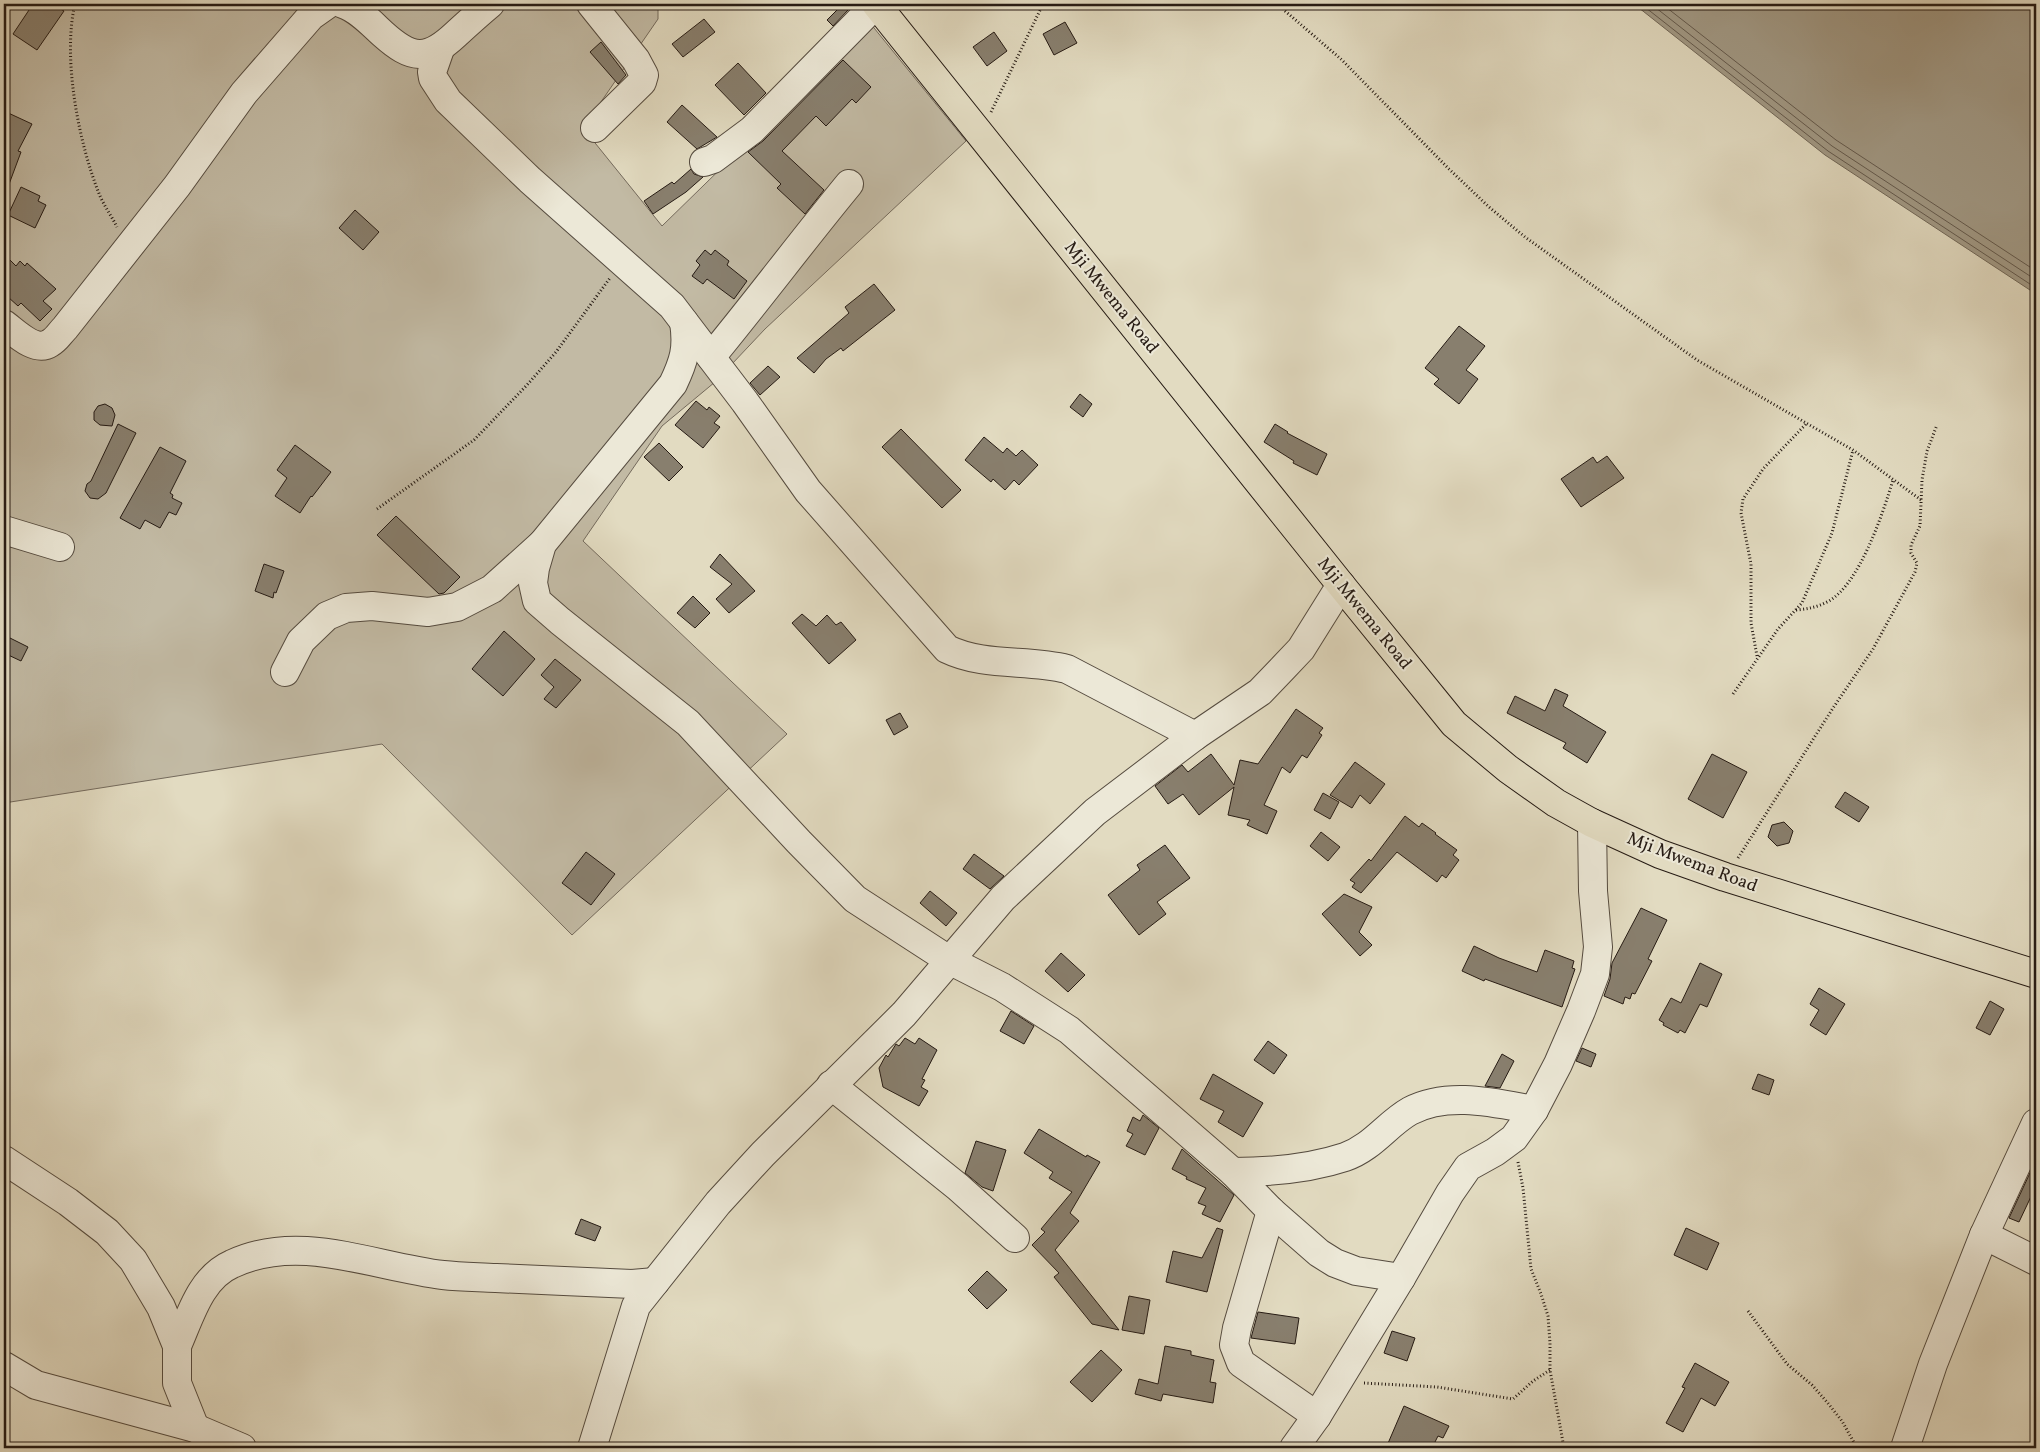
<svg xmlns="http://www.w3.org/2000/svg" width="2040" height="1452" font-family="Vollkorn,serif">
<rect width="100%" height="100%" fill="#e2dbc1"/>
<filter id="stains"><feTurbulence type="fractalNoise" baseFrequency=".004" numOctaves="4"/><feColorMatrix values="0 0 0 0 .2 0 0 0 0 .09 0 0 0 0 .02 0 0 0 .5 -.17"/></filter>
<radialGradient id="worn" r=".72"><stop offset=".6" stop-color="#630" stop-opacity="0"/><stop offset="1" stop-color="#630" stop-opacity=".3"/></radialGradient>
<path fill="#c2baa4" stroke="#746a5c" d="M4 4H658V19L583 128 662 226 870 23 966 141 765 329 715 382 662 426 583 541 787 734 572 935 382 744 4 803Z"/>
<path fill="#a29a86" stroke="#706758" d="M1634 4H2036V294L1825 155Z"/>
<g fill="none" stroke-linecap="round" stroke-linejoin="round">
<g stroke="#645a4d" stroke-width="1">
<path d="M1641 4 1828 151 2036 288"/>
<path d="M1651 4 1832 146 2036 280"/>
<path d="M1662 4 1836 140 2036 271"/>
</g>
</g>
<g fill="#887f6e" stroke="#261b14">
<path d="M33 4H52L64 11 37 50 13 34Z"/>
<path d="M843 4 848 10 833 26 827 20Z"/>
<path d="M704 19 715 32 683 57 672 44Z"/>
<path d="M1065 22 1077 43 1054 55 1043 34Z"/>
<path d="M994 32 1007 51 987 66 973 47Z"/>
<path d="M601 42 626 75 618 84 590 52Z"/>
<path d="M843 60 871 87 856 103 852 99 826 126 816 116 782 151 824 190 805 214 777 188 781 184 748 152 763 141Z"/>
<path d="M738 63 766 93 744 115 715 85Z"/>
<path d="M682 105 717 137 697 149 667 122Z"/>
<path d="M4 111 32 124 18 151 21 152 5 195Z"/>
<path d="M691 169 694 174 703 177 686 192 653 214 644 201 672 182 674 184Z"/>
<path d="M21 187 40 196 38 201 46 205 35 228 8 215Z"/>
<path d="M355 210 379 232 363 250 339 228Z"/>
<path d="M705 250 711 255 715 250 729 261 727 265 747 281 734 299 707 279 703 284 692 276 700 265 696 261Z"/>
<path d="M4 254 16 266 20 261 25 266 27 263 56 289 43 301 52 309 40 321 21 303 18 306 8 297 9 294 4 289Z"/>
<path d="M874 284 895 310 843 351 841 348 826 359 814 373 797 358 849 313 845 307Z"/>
<path d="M1459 326 1485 346 1466 370 1478 379 1459 404 1434 384 1439 379 1425 368Z"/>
<path d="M768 366 780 377 760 395 750 383Z"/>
<path d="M1080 394 1092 404 1083 417 1070 407Z"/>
<path d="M696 401 707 410 709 407 720 416 714 423 720 427 703 448 675 425Z"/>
<path d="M105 404 112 408 115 415 112 426 100 425 94 420V412L98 406Z"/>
<path d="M118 424 136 433 106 493 98 499 90 498 85 491 87 484 91 481Z"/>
<path d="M1275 424 1288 432 1287 433 1327 454 1317 475 1293 463 1294 461 1264 442Z"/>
<path d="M901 429 961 490 942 508 882 447Z"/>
<path d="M984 437 1003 453 1007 448 1016 456 1022 450 1038 465 1019 485 1014 480 1005 490 993 479 991 482 965 460Z"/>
<path d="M659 443 683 467 669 481 644 457Z"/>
<path d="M295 445 331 472 312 497 311 496 300 513 275 496 287 478 277 470Z"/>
<path d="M160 447 186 461 170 493 173 495 172 498 182 503 176 515 169 512 160 528 145 520 140 529 120 518Z"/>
<path d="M1607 456 1624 478 1581 507 1561 479 1593 457 1597 463Z"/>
<path d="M396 516 460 577 444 593 439 594 377 535Z"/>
<path d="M720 554 755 591 729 613 716 599 732 584 710 567Z"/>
<path d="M264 564 284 571 276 593 274 592 273 598 255 591Z"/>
<path d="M693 596 710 613 695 628 677 613Z"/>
<path d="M802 614 816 626 827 615 836 625 841 622 856 640 829 664 792 623Z"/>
<path d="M504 631 535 659 503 696 472 669Z"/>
<path d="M4 635 28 647 21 661 4 653Z"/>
<path d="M555 659 581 680 556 708 544 699 554 687 541 675Z"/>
<path d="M1555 689 1568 695 1563 706 1606 732 1587 763 1563 748 1566 743 1507 713 1515 696 1545 711Z"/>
<path d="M1296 709 1323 728 1319 733 1322 735 1307 758 1302 755 1290 773 1282 767 1264 805 1277 811 1267 834 1247 825 1250 820 1228 815 1234 787 1199 815 1183 794 1168 804 1155 786 1182 765 1188 772 1211 754 1234 785 1240 760 1258 764Z"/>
<path d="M900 713 908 727 894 735 886 720Z"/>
<path d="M1712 754 1747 772 1723 818 1688 799Z"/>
<path d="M1355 762 1385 784 1370 804 1360 795 1352 808 1330 795Z"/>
<path d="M1845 792 1869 807 1859 822 1835 807Z"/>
<path d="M1323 793 1339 802 1330 819 1314 810Z"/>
<path d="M1405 816 1419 827 1422 823 1436 833 1435 834 1457 850 1453 855 1459 860 1446 878 1442 875 1437 882 1397 852 1361 893 1352 887 1355 883 1350 880 1369 859 1371 861Z"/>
<path d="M1784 822 1793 831 1789 843 1777 846 1768 837 1772 825Z"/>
<path d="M1321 832 1340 847 1328 861 1310 846Z"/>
<path d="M1165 845 1190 878 1157 902 1166 914 1139 935 1108 895 1140 870 1137 865Z"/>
<path d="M586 852 615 874 591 905 562 883Z"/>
<path d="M974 854 1004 876 990 889 963 869Z"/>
<path d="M930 891 957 913 946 926 920 903Z"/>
<path d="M1344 894 1372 907 1359 932 1372 945 1360 956 1322 914Z"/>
<path d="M1641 908 1667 920 1648 959 1652 961 1635 994 1632 993 1630 999 1625 997 1623 1004 1604 996 1610 979 1612 963Z"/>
<path d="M1474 946 1499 958 1537 972 1545 950 1574 961 1572 968 1575 969 1562 1007 1485 979 1484 981 1462 971Z"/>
<path d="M1061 953 1085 975 1068 992 1045 971Z"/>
<path d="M1700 963 1722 974 1707 1007 1700 1004 1685 1033 1680 1030 1678 1033 1663 1025 1664 1023 1659 1020 1671 998 1681 1003Z"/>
<path d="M1819 988 1845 1004 1826 1035 1810 1025 1819 1010 1810 1004Z"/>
<path d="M1990 1001 2004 1009 1990 1035 1976 1028Z"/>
<path d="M1011 1011 1034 1026 1024 1044 1000 1031Z"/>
<path d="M905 1038 915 1044 919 1038 937 1050 922 1079 925 1080 921 1087 928 1091 919 1106 883 1087 879 1068 886 1055 888 1057 896 1044 899 1046Z"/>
<path d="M1268 1041 1287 1055 1274 1074 1254 1060Z"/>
<path d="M1582 1048 1596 1054 1591 1067 1576 1061Z"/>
<path d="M1502 1054 1514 1061 1500 1088 1485 1086Z"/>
<path d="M1213 1074 1263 1103 1243 1137 1218 1122 1224 1111 1200 1099Z"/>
<path d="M1758 1074 1774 1080 1769 1095 1752 1089Z"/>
<path d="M1143 1115 1159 1128 1145 1155 1126 1146 1133 1134 1127 1131 1133 1117 1140 1121Z"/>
<path d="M1039 1129 1086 1157 1087 1155 1100 1162 1070 1213 1079 1221 1055 1250 1119 1330 1092 1324 1054 1277 1059 1273 1032 1245 1045 1232 1041 1229 1072 1192 1049 1178 1053 1172 1024 1153Z"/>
<path d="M976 1141 1006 1150 993 1191 982 1187 965 1173Z"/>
<path d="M1182 1149 1234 1195 1220 1222 1202 1214 1206 1206 1198 1203 1206 1188 1186 1179 1187 1177 1172 1169Z"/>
<path d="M2036 1160V1186L2019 1222 2009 1218Z"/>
<path d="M581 1219 601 1227 595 1241 575 1234Z"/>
<path d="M1217 1228 1223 1230 1207 1292 1166 1282 1173 1251 1202 1258Z"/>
<path d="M1686 1228 1719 1243 1707 1270 1674 1255Z"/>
<path d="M987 1271 1007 1290 987 1309 968 1290Z"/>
<path d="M1129 1296 1150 1300 1144 1334 1122 1330Z"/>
<path d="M1258 1312 1299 1318 1295 1344 1251 1338Z"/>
<path d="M1392 1331 1415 1338 1407 1361 1384 1353Z"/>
<path d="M1165 1346 1191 1351V1355L1214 1360 1210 1382 1216 1383 1213 1403 1163 1394 1161 1401 1135 1394 1139 1379 1158 1384Z"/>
<path d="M1101 1350 1122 1370 1092 1402 1070 1382Z"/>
<path d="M1695 1363 1729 1382 1715 1406 1701 1398 1683 1432 1666 1423 1685 1388 1682 1387Z"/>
<path d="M1404 1406 1449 1426 1443 1438 1438 1436 1432 1448H1386Z"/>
</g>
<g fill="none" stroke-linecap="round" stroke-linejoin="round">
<defs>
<g id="minor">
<path d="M343 4C358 9 371 23 383 34 412 60 427 61 455 35 467 24 478 14 490 4"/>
<path d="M591 4 636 60 644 75 642 82 595 128"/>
<path d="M440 49 432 72 433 78 448 101 530 180 672 306 745 402 808 491 947 649C984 667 1028 659 1067 669L1195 736"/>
<path d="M704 162 713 159 752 130 876 4"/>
<path d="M684 322C688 348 684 361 673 384L542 544 535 568 533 583 537 601 560 621 688 723 799 842 855 899 949 960 1002 987 1069 1030 1233 1172 1271 1211 1319 1253 1335 1263 1356 1271 1401 1278"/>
<path d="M4 324C15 332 35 353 50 343 56 340 60 333 65 328L177 186 244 93 311 16 328 4"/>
<path d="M711 357C758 300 802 241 849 184"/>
<path d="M4 530 60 547"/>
<path d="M285 672 301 641 327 616 346 608 372 606 428 612 457 607 492 589 542 544"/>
<path d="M831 1085 958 1187 1015 1238"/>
<path d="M4 1160 68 1202 107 1232 133 1260 161 1307 177 1346V1383L195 1428"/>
<path d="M1233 1172C1271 1172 1309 1169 1345 1157 1373 1147 1387 1124 1410 1111 1448 1091 1495 1103 1534 1110"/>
<path d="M1271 1211 1237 1328 1234 1345 1241 1363 1317 1416"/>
<path d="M1984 1235 2036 1261"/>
<path d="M177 1346C190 1317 200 1278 232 1264 300 1232 374 1267 443 1275 461 1277 479 1277 496 1278 541 1280 587 1282 632 1284L655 1282"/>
<path d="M4 1366 36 1385 195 1428 242 1448"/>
<path d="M592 1448 636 1306 718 1203 763 1154 904 1014 1003 898 1095 812 1195 736 1260 692 1283 668 1301 649 1341 585"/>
<path d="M1294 1448 1317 1416 1401 1278 1450 1193 1468 1167 1495 1152 1514 1138 1534 1110 1558 1064 1581 1011 1595 974 1598 947 1593 891 1592 823"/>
<path d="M1905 1448 1933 1364 1984 1235 2036 1123"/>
</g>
<path id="major" d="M876 4 1341 585 1454 724 1508 769 1556 803 1592 823 1660 854 1725 877 2036 974"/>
</defs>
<use href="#minor" stroke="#554b3f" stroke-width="30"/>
<use href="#major" stroke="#261b14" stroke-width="30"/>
<g stroke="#261b14" stroke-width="3" stroke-dasharray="1 2.5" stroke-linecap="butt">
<path d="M75 4C62 58 79 145 100 196 105 207 112 217 117 227"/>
<path d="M1277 4 1342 60 1449 169 1489 207 1525 237 1697 360 1853 450 1921 500"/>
<path d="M991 112 1043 4"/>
<path d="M377 509 474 440 527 385 556 352 610 278"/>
<path d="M1796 610C1808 609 1818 607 1829 601 1860 583 1883 513 1893 480"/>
<path d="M1757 656 1751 623V564L1741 513 1743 499 1763 469 1807 423"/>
<path d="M1733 694 1778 629 1802 603 1832 533 1853 450"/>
<path d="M1738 858 1833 708 1873 649 1915 572 1917 563 1911 553V545L1920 526 1922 480 1927 451 1937 425"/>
<path d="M1518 1162 1523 1188 1531 1269 1541 1294 1548 1316 1550 1343V1370L1564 1448"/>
<path d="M1748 1311 1787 1364 1812 1385 1827 1402 1842 1421 1857 1448"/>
<path d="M1364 1383 1437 1387 1513 1399 1533 1381 1550 1370"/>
</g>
<use href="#minor" stroke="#ece8d7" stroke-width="28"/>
<use href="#major" stroke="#e2dbc1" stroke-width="28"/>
</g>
<g text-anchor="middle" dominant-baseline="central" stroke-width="4" stroke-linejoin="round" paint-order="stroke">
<g font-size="18" fill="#261b14" stroke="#ece8d7">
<text transform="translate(1111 298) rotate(51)">Mji Mwema Road</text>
<text transform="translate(1364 614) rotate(51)">Mji Mwema Road</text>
<text transform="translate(1692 863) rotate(21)">Mji Mwema Road</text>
</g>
</g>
<rect width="2040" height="1452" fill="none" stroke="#e2dbc1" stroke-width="20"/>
<rect x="5" y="5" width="2030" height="1442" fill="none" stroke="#261b14" stroke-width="2.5"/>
<rect x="10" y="10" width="2020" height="1432" fill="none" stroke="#261b14"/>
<rect width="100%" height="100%" filter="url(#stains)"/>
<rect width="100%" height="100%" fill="url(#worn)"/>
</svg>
